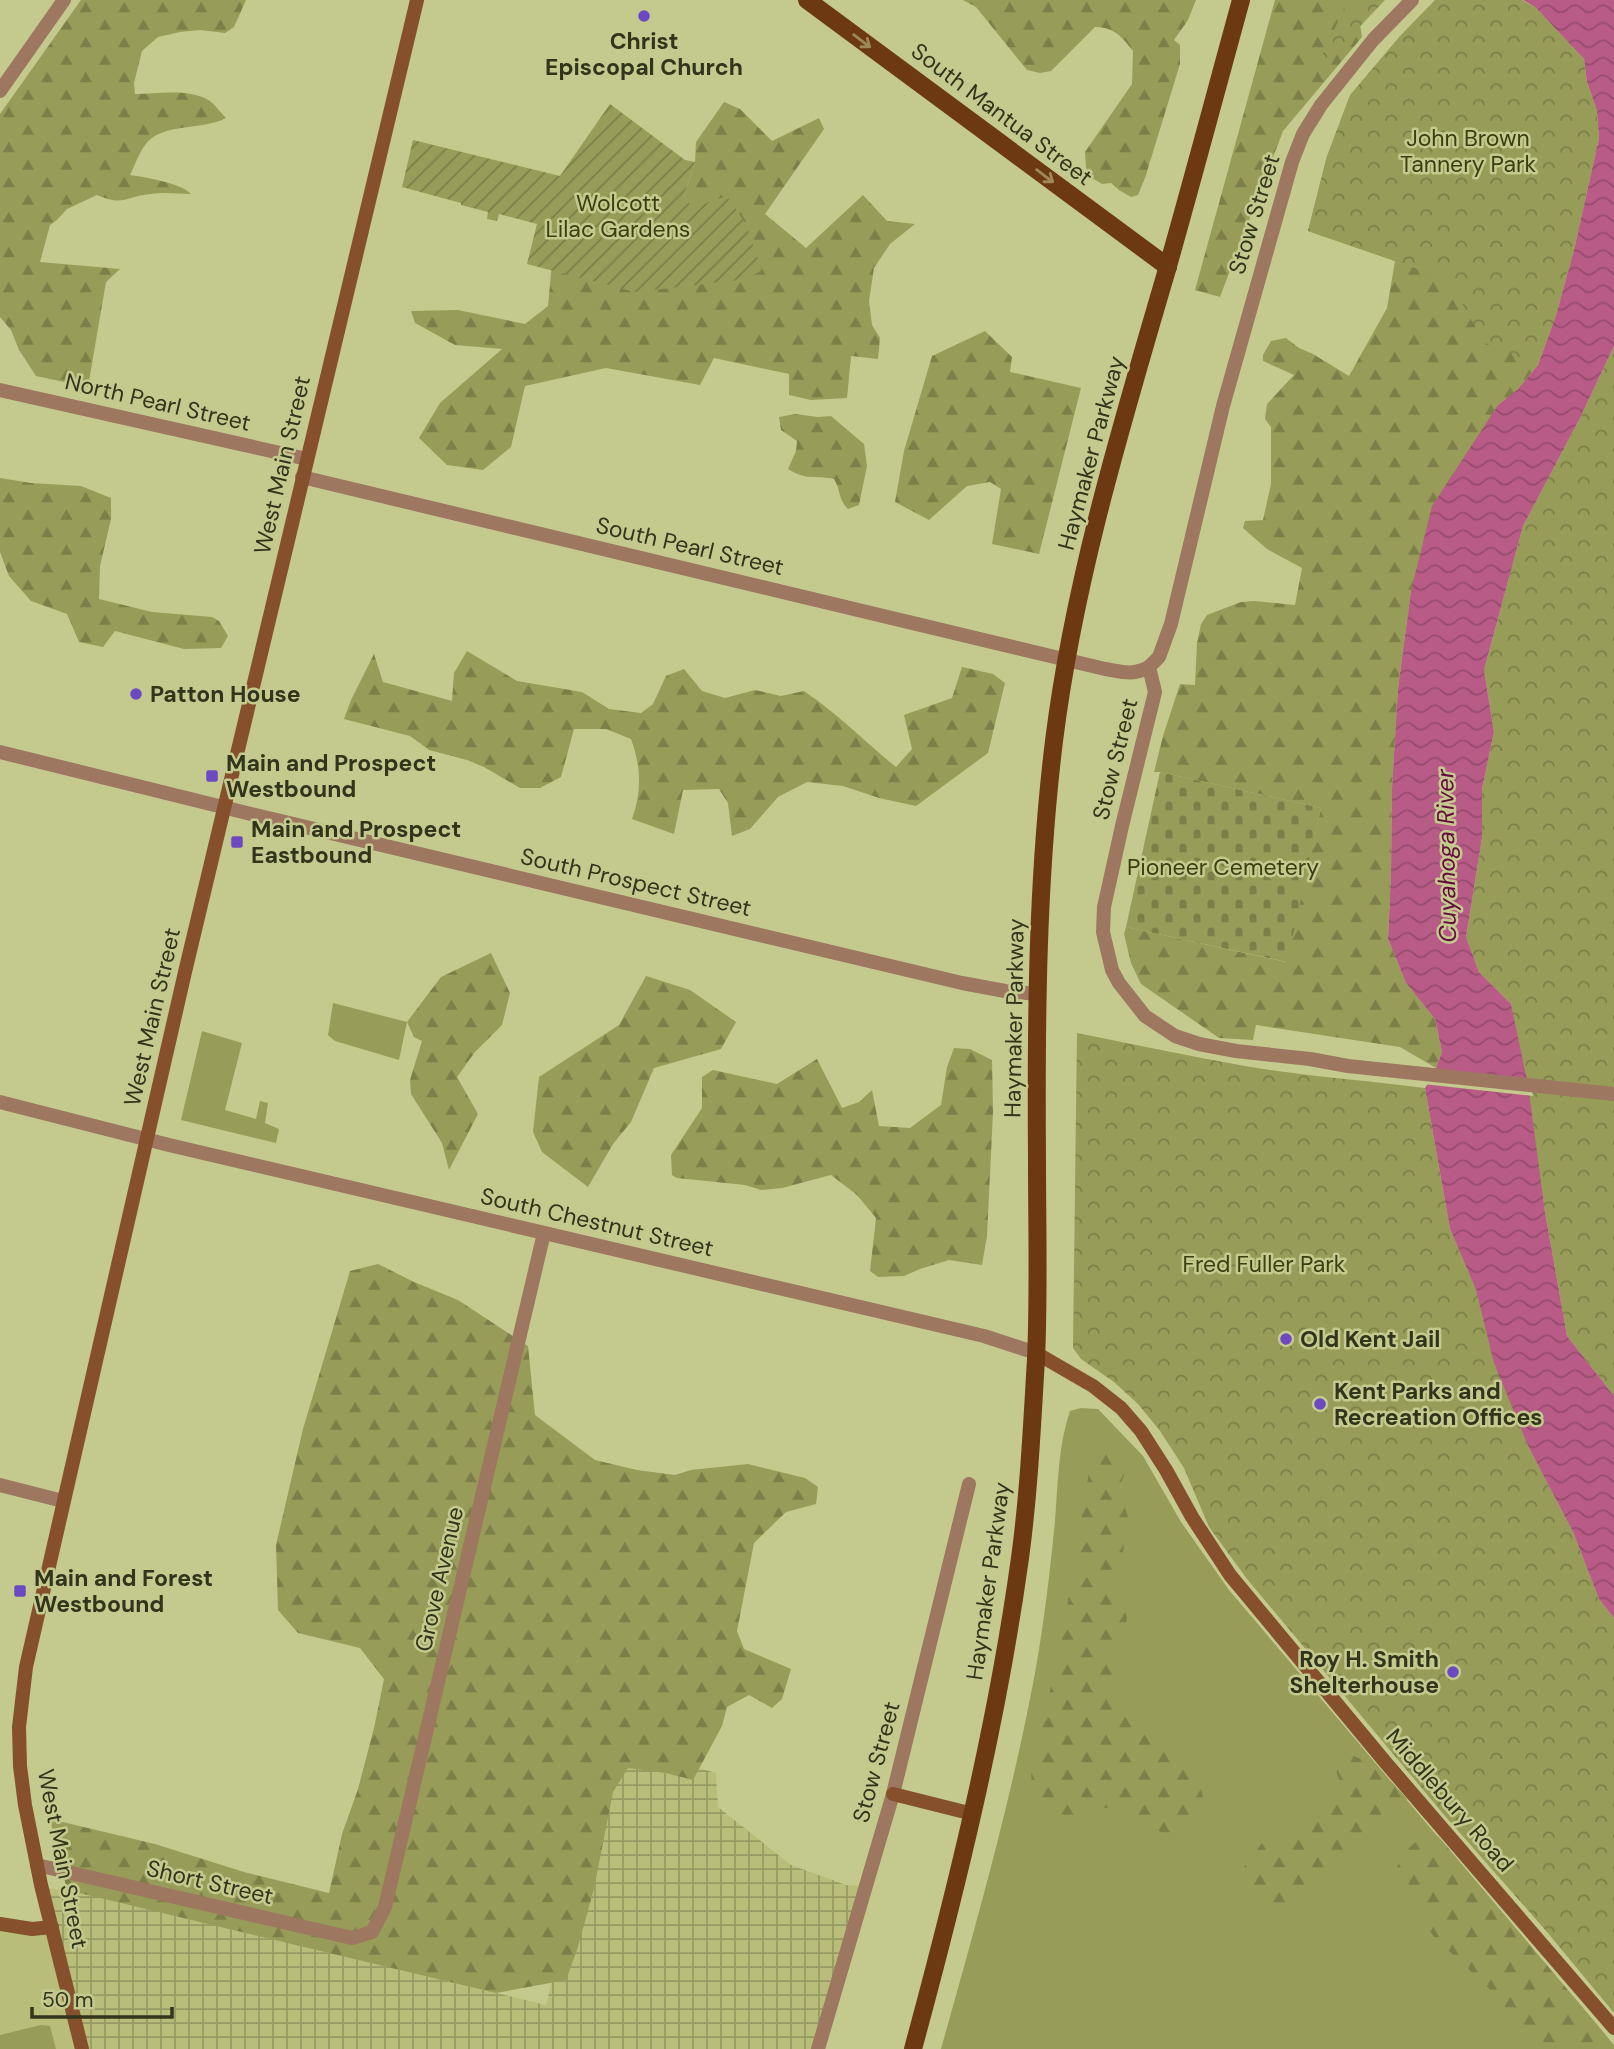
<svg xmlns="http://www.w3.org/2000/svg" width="1614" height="2049" font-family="'DM Sans',sans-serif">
<defs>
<pattern id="industrial-grid" width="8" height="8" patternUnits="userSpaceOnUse" patternTransform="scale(1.75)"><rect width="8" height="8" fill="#b8be7a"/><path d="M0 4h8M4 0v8" fill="none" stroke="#969b63"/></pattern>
<pattern id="forest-firs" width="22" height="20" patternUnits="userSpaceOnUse" patternTransform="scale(1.75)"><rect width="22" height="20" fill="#979c58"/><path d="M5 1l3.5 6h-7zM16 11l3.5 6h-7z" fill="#7c8048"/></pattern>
<pattern id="cemetery-stones" width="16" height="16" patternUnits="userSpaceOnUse" patternTransform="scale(1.75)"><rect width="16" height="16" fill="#979c58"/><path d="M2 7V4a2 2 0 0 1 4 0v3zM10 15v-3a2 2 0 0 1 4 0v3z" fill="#7c8048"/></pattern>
<pattern id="park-crowns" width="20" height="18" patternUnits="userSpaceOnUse" patternTransform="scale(1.75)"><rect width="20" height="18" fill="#979c58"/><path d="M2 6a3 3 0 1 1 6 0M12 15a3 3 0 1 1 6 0" fill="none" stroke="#7c8048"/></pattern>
<pattern id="garden-furrows" width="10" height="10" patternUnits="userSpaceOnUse" patternTransform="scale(1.75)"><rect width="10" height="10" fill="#979c58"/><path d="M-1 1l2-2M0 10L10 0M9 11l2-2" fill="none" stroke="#7c8048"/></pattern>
<pattern id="water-waves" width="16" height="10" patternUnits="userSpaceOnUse" patternTransform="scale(1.75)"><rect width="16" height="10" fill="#b95b87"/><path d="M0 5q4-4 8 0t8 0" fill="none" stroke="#974c6e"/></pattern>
</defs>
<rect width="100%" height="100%" fill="#c4ca8e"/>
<path fill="#b8be7a" d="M0 1927 49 1931 76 2049H0Z"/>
<path fill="url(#industrial-grid)" d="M611 1743 716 1773 718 1807 791 1865 846 1885 866 1886 818 2049H82L42 1888 73 1891 546 2005Z"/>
<g fill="#979c58">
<path d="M333 1003 407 1022 399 1060 335 1041 328 1035Z"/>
<path d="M202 1031 242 1043 225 1110 256 1119 260 1101 268 1103 265 1123 279 1129 276 1143 181 1120Z"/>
<path d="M1081 1408 1098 1409 1143 1456 1181 1522 1229 1590 1614 2045V2049H941C976 1924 1011 1802 1035 1673 1044 1623 1050 1572 1055 1521 1058 1484 1058 1446 1070 1411Z"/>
<path d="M41 2025 50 2026 56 2049H0V2035Z"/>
</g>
<g fill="url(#forest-firs)">
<path d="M81 0H246L234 27 225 33 200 30 180 32 158 37 142 51 134 83 135 94C158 94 189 88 210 101 216 106 221 113 226 118 201 131 162 122 145 145 139 153 135 165 130 175 144 177 181 183 191 194 178 194 164 192 151 194 125 196 125 207 97 195L67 209 57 220 50 225 40 262 120 269 106 282 88 387 36 376 19 350 11 330 0 317V114Z"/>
<path d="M963 0H1196L1188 20 1174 40 1180 45V64L1145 178 1138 195 1131 197 1119 190 1111 183 1102 184 1092 178 1086 168 1085 152 1132 84 1133 51C1122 37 1114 27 1095 27L1051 71 1040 73 1027 70 976 7Z"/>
<path d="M1275 0H1359L1357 6 1362 37 1283 131 1220 297 1195 290Z"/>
<path d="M724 102 740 109 772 141 819 118 824 129 765 214 806 248 863 195 887 221 915 224 890 244 874 268 869 301 872 325 880 338 878 359 851 356 847 398 811 400 789 395V374L714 358 700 385 606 368 525 386 511 447 483 470 447 465 419 438 440 403 502 349 455 345 415 323 411 311 458 310 525 324 548 306 560 176 692 209 684 196 695 162 696 142Z"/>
<path d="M1343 147 1451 192 1538 365 1518 389 1498 405 1411 591 1398 688 1392 788 1391 874 1388 939 1406 983 1435 1019 1442 1052 1436 1068 1400 1047 1256 1025 1253 1040 1219 1038 1141 984 1131 963 1124 934 1126 927 1286 962 1321 808 1160 772H1154L1163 736 1180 684 1195 685 1197 643 1201 624 1207 615 1241 602 1254 601 1295 605 1302 568 1267 549 1243 528 1245 521 1263 520 1271 484V427L1265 419 1267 404 1294 375 1263 361V355L1271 341 1286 338 1299 348 1313 354 1349 376 1387 308 1395 261 1308 231 1327 156Z"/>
<path d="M985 331 1012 357 1010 372 1081 388 1039 554 992 544 1001 489 990 482 967 486 929 520 895 502 904 451 932 356Z"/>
<path d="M795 414 818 417 831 416 864 444 867 466 859 505 848 509C838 499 841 491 834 479 815 475 807 481 788 469L796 451 797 441 781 430 779 417Z"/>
<path d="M0 478 31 483 81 486 111 498V519L100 566 99 599 152 612 212 617 219 621 228 636 221 648 184 649 115 631 103 647 79 642 67 614 31 601 9 576 0 552Z"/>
<path d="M467 651 517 681 582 692 609 709 641 713 653 704 666 676 684 669 702 691 725 698 755 690 781 696 804 691C837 713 865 742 896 767L912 749 904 715 952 698 962 667 993 674 1005 683 988 753 916 806 879 798 843 786 807 782 778 797 750 829 732 836 728 803 719 789 683 790 674 834 632 819C642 792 641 766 631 739L606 729H574L561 777 540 788H520L484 767 467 760 429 750 410 736 344 719 351 700 374 654 383 682 452 701 454 673Z"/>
<path d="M491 953 510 993 502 1025 475 1052 457 1077 478 1114 449 1170 442 1143 411 1094 410 1080 422 1041 414 1037 407 1022 441 977Z"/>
<path d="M646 976 690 990 736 1022 721 1049 654 1068 631 1122 613 1144 588 1187 542 1152 533 1132 539 1077 619 1025Z"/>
<path d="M954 1048 970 1049 992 1060 993 1112 987 1236 982 1265 949 1260 920 1269 904 1276 878 1277 870 1271 876 1218 857 1195 831 1175 782 1188 761 1190 745 1185 677 1178 672 1175 671 1155 702 1108V1077L713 1070 777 1084 817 1059 842 1108 859 1102 872 1090 879 1126 910 1128 941 1105 947 1067Z"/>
<path d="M378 1264 414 1282 458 1300 528 1346 535 1415 595 1460 637 1470 675 1475 691 1470 748 1464 805 1478 818 1487 816 1504 786 1512 754 1543 737 1631 744 1649 791 1669 782 1699 772 1708 749 1695 727 1707 722 1726 693 1780 666 1773 628 1768 613 1792 594 1889 577 1950 566 1980 496 1993 67 1890 50 1819 155 1844 244 1872 329 1893 342 1834 358 1789 374 1728 384 1679 360 1648 298 1633 278 1610 276 1545 303 1429 350 1271Z"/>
<path d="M1110 1447 1124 1453 1127 1466 1119 1490 1129 1520 1124 1544 1119 1587 1127 1619 1113 1666 1115 1693 1128 1710 1161 1743 1184 1763 1200 1785 1206 1810 1177 1818 1174 1838 1137 1821 1113 1806 1061 1820 1046 1816 1032 1786 1030 1759 1045 1712 1062 1638 1090 1466 1099 1449Z"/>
<path d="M1347 1753C1373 1763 1389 1778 1407 1799L1395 1816 1370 1843 1344 1861 1282 1910 1231 1882 1250 1860 1261 1844 1275 1836 1298 1828 1321 1814 1338 1798 1343 1789 1337 1774 1335 1756Z"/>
<path d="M1427 1833 1438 1836 1600 2028 1614 2046V2049H1536L1497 1996 1434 1937 1408 1898 1395 1871 1405 1851Z"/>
</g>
<path fill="url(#cemetery-stones)" d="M1160 772 1321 808 1287 962 1126 927Z"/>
<g fill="url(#park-crowns)">
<path d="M1348 0H1385L1312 77Z"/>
<path d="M1435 0H1522L1535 7 1584 59 1587 82 1597 111 1599 138 1574 250 1556 315 1538 365 1485 343 1447 279 1308 231 1327 156 1350 95 1400 36Z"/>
<path d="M1614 346V1396L1567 1336 1545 1212 1533 1130 1511 1004 1479 972 1466 937 1482 838V789L1494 732 1484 670 1523 526 1580 418Z"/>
<path d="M1077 1033C1133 1044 1189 1056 1245 1066 1304 1076 1365 1080 1425 1088L1450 1229 1476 1290 1529 1448 1573 1532 1599 1599 1614 1618V2013L1547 1932 1445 1816 1247 1579 1209 1527 1184 1468 1160 1431 1138 1404 1114 1382 1081 1359 1073 1348Z"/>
</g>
<path fill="url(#garden-furrows)" d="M610 104 685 160 695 162 684 196 692 208 727 196 746 224 762 271 740 280 635 292 527 264 537 224 499 214 497 221 487 219 488 212 461 205V203L402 187 413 140 560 176Z"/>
<path fill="url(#water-waves)" d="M1523 0H1614V346L1580 418 1523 526 1484 670 1494 732 1482 789V838L1466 937 1479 972 1511 1004 1528 1085 1545 1212 1567 1336 1614 1396V1618L1599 1599 1573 1532 1529 1448 1494 1363 1476 1290 1450 1229 1425 1088 1433 1076 1442 1052 1435 1019 1406 983 1388 939 1391 874 1392 788 1398 688 1411 591 1432 506 1498 405 1518 389 1538 365 1556 315 1574 250 1599 138 1597 111 1587 82 1584 59 1535 7Z"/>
<path fill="#c4ca8e" d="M1430 1075 1530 1079 1533 1096 1423 1084Z"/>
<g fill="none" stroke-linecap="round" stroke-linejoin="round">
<g stroke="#9d775f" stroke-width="14">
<path d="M1412 0 1373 40 1321 105 1303 134 1292 162 1223 406 1171 624 1159 657 1149 667 1155 692 1122 826 1104 907 1103 932 1112 970 1119 983 1145 1016 1175 1036 1199 1044 1236 1051 1310 1059 1348 1066 1614 1094"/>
<path d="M0 91 64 0"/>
<path d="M0 390 307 459"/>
<path d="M302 477 1105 669C1123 672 1132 676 1149 667"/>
<path d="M0 752 251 814 962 983 1005 991 1037 994"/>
<path d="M0 1102 169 1145 984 1336 1036 1353"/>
<path d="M0 1485 63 1501"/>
<path d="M37 1865 352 1938 372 1932 385 1907 544 1233"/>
<path d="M818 2049 893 1794 969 1484"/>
</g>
<g stroke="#86502c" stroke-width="14">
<path d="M1036 1353 1093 1386 1121 1408 1141 1431 1166 1470 1192 1517 1230 1575 1386 1763 1614 2028"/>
<path d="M893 1794 973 1814"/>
<path d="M0 1924 32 1929 52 1927"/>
<path d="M82 2049 41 1885 25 1805 20 1766 19 1727 26 1667 185 972 417 0"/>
</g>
<g stroke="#6d3913" stroke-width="18">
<path d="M807 0 1168 267"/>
<path d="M913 2049C957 1887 997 1724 1020 1558 1029 1492 1032 1425 1036 1359 1039 1293 1037 1226 1037 1160 1036 1020 1037 880 1054 741 1074 581 1121 427 1166 273 1192 182 1216 91 1241 0"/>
</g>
</g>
<defs><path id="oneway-shaft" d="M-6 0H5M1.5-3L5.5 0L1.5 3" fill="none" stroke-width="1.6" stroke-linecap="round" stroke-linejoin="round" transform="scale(1.75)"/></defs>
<g stroke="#9d8957">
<use href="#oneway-shaft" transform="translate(862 41) rotate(37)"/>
<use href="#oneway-shaft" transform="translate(1045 176) rotate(37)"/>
</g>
<g fill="#6c48c1" stroke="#c4ca8e" stroke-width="2.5">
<circle cx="644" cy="16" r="7"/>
<circle cx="136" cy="694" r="7"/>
<rect x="205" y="769" width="14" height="14" rx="3.5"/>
<rect x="230" y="835" width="14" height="14" rx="3.5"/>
<circle cx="1286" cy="1339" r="7"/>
<circle cx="1320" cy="1404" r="7"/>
<rect x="13" y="1584" width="14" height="14" rx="3.5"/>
<circle cx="1453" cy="1672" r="7"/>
</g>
<g text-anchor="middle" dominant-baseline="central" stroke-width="5" stroke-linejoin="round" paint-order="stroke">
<g font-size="23" font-weight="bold" fill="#32341b" stroke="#c4ca8e" text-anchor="start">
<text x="644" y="41" text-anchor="middle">Christ<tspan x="644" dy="26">Episcopal Church</tspan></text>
<text x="150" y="694">Patton House</text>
<text x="226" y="763">Main and Prospect<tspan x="226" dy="26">Westbound</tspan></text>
<text x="251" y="829">Main and Prospect<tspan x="251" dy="26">Eastbound</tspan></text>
<text x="1300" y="1339">Old Kent Jail</text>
<text x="1334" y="1391">Kent Parks and<tspan x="1334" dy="26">Recreation Offices</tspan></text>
<text x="34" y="1578">Main and Forest<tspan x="34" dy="26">Westbound</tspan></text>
<text x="1439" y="1659" text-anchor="end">Roy H. Smith<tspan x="1439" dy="26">Shelterhouse</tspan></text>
</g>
<g font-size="23" fill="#32341b" stroke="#c4ca8e">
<text transform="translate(1002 114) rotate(37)">South Mantua Street</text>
<text transform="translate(1254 214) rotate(-73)">Stow Street</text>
<text transform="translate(158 402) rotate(13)">North Pearl Street</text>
<text transform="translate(1091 453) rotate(-75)">Haymaker Parkway</text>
<text transform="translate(282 465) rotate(-77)">West Main Street</text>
<text transform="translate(690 546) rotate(13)">South Pearl Street</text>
<text transform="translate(1115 759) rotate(-76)">Stow Street</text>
<text transform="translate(636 882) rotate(13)">South Prospect Street</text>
<text transform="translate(152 1017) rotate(-77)">West Main Street</text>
<text transform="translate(1014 1018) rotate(-89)">Haymaker Parkway</text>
<text transform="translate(597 1222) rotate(13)">South Chestnut Street</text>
<text transform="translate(439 1579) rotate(-77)">Grove Avenue</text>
<text transform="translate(988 1581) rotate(-82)">Haymaker Parkway</text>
<text transform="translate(876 1762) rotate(-75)">Stow Street</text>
<text transform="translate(1450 1800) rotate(49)">Middlebury Road</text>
<text transform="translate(63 1859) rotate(79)">West Main Street</text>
<text transform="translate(210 1882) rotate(13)">Short Street</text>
</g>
<g font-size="23" fill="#3b3e11" stroke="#c4ca8e">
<text x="1468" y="138">John Brown<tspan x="1468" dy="26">Tannery Park</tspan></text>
<text x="618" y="203">Wolcott<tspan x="618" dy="26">Lilac Gardens</tspan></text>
<text x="1223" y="867">Pioneer Cemetery</text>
<text x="1264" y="1264">Fred Fuller Park</text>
</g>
<g font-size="24" font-style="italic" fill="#640b3d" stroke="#c4ca8e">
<text transform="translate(1446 856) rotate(-91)">Cuyahoga River</text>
</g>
</g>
<path d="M32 2007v10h140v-10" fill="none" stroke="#32341b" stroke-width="3.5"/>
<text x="42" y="2007" font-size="21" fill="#32341b" stroke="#c4ca8e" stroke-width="5" paint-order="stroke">50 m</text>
</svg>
